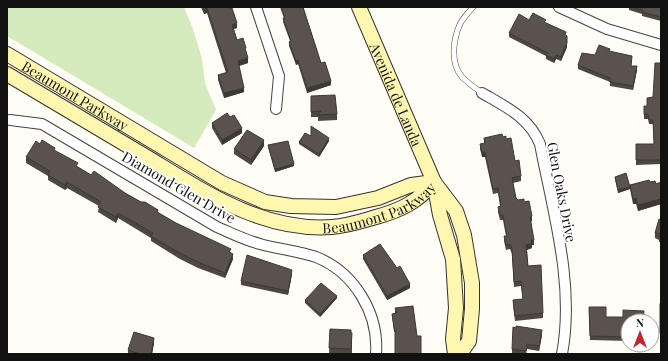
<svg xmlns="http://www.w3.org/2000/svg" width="668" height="361" font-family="'Playfair Display',serif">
<rect width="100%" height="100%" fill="#fffdf5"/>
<path fill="#d5ebbd" d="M7 7H184L193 29 202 59 205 83 216 110 194 148 7 36Z"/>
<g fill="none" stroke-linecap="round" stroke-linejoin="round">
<defs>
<path id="lane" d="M473 7C469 12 463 18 460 24 453 40 450 63 462 77 468 83 475 88 482 93"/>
<g id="street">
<path d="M256 7 279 76 276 109"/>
<path d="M559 7 607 29 661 45"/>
<path d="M482 93C506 107 529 117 540 144 553 212 575 285 562 354"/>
<path d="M10 120 42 124 217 227C231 233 245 240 260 244 278 249 298 251 316 257 354 272 379 313 376 354"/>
</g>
<g id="secondary">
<path id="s1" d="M359 7 434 182 456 211 464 235 472 283V309L469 341 460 354"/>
<path id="s2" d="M7 54 222 183 265 202 291 206 336 207 378 198 411 185 434 182"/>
<path id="s3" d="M7 74C51 100 96 127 140 153 199 188 259 232 332 227 347 226 362 221 376 217 401 210 418 202 434 182"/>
<path d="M434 182 440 215 453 259 456 308 453 339 455 354"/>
</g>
</defs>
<use href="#lane" stroke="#444" stroke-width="6"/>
<use href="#street" stroke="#444" stroke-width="12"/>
<use href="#secondary" stroke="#333" stroke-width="16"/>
<use href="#lane" stroke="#fff" stroke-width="5"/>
<use href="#street" stroke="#fff" stroke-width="10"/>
<use href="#secondary" stroke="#fff6b0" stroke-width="14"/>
</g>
<g fill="#4d4742">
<path d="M201 7H229L237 28 234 29 237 40 246 52 248 63 239 66 244 92 224 98 218 80V75L226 73 207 13 204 14Z"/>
<path d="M280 7H303L321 63 331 85 307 93 298 64 296 65 289 46V42L290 41 283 22 284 18Z"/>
<path d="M629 7H661V21L642 16V14L629 10Z"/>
<path d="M529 20 546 23 566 36 567 47 561 61 556 59 554 63 546 59V56L509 37V33Z"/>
<path d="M610 52 632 60 631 66 637 70 633 90 610 86V82L578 69V65L595 55Z"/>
<path d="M661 63V164L636 165V144H654L653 124H649L648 119H644V106H647L653 97Z"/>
<path d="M311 96 337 114V120L318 121V117H311Z"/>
<path d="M212 123 242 133 222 145 212 128Z"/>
<path d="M311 136 329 141 319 157 299 144V142Z"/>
<path d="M503 137 506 139 521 176V181L513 183 516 198 518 200 524 202 532 221H531L534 245H532V248L527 250 528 266 543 313V318L515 321 513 305V300L523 299 521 286 514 287 512 254 510 249 506 250 504 241V236H506L503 220H500L498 212V207L500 206 498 193 493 194 485 157H482L480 149V144H484V138Z"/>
<path d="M40 144 55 151 78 167 91 175 125 193 176 223 231 253 233 259 225 278 198 268 180 259 151 241V238L118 218 116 223 98 212 99 206 67 188 65 190 48 180V176L26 163V157Z"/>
<path d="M268 145 294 166 275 172 268 147Z"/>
<path d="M264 146 251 165 234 154V149Z"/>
<path d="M615 177 630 185 650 182 656 184 661 182V204L638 211 636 204H633L630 189 618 193 615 179Z"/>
<path d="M661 220V242H659V240L655 238V233Z"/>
<path d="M363 255 410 288 387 300 363 259Z"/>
<path d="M292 274 288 295 241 285V281Z"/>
<path d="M337 298 320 317 305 303V300Z"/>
<path d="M589 307 606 317H623L644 315 643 321H628V341L590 340Z"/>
<path d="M395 308 417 336 421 354 395 332H394L392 314 395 313Z"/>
<path d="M330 329 351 333 352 339V354H329Z"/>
<path d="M542 335 539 351 527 349 526 354H512V349Z"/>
<path d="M154 343 152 354H128V350Z"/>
</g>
<g fill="#3f3936">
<path d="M207 8V13L204 14V10Z"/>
<path d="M237 23V28L232 29V25Z"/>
<path d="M567 43V47L561 61V57Z"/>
<path d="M556 55V59L554 63V59Z"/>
<path d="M248 58V63L238 66V61Z"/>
<path d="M298 60V64L296 65V61Z"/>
<path d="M637 66V70L633 90V86Z"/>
<path d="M331 81V85L307 93V88Z"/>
<path d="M244 88V92L224 98V93Z"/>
<path d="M242 128V133L222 145V140Z"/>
<path d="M329 138V141L319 157V154Z"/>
<path d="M264 140V146L251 165V160Z"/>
<rect x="482" y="152" width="3" height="5"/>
<path d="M294 164V166L275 172V169Z"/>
<path d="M67 182V188L65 190V185Z"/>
<path d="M630 187V189L618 193V190Z"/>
<path d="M636 198V204H633V199Z"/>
<path d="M661 199V204L638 211V205Z"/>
<path d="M118 213V218L116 223V217Z"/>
<path d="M532 216V221L530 222V217Z"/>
<path d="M531 240H534V245H532V248L526 250V245Z"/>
<path d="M233 254V259L225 278V273Z"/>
<path d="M292 270V274L288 295V291Z"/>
<path d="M410 284V288L387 300V296Z"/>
<path d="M337 296V298L320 317V314Z"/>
<path d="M542 330V335L539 351V346Z"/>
<path d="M154 338V343L152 354H151Z"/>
</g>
<g fill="#5a524d" stroke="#3f3936">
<path d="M203 7H229L230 9 232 8 237 23 232 25 237 40 243 38 246 48H245L248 58 238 61 244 88 224 93 218 75 228 72 207 8 204 10Z"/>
<path d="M281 7H303L321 63 325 62 331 81 307 88 298 60 296 61 289 42 291 41 283 18H285Z"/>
<path d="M631 7H661V17L642 12 643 10Z"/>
<path d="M533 13 546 20 544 22 566 32 565 35 567 36V43L561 57 556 55 554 59 546 55 548 53 509 33 519 14 529 20Z"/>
<path d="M599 45 610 49 609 51 632 56 631 66H637L633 86 610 82V78L578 65 582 53 595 55Z"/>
<path d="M655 63H661V160H636V144H654L653 120H649L648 114H644V106H647V98L653 97Z"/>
<path d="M335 95 337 114 318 115 321 111 311 112V96Z"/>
<path d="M227 113 230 117 234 115 242 128 222 140 212 123Z"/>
<path d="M311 126 329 138 319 154 299 142 305 133 311 136Z"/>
<path d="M247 130 264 140 251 160 234 149Z"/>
<path d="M502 134 503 137 506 136V139L511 138 515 161 519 160 521 176 512 178 516 198 518 200 524 199V202L529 201 532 216 530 217 534 240H531L532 243 526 245 528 266 541 265 543 313 515 316 513 300 523 299 521 281 514 282 512 249 510 244 506 245 504 236H507L503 215H500L498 207 501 206 498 188 493 189 485 152H482L480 144 485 143 484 138Z"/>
<path d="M42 140 55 148 54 150 78 163 76 166 91 175 94 171 125 193 141 202H145L158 210 157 212 176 223 231 249 229 252 233 254 225 273 198 262 180 253 151 236 153 233 118 213 116 217 98 207 101 202 67 182 65 185 48 175 50 171 26 157 36 141 40 144Z"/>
<path d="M288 141 294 164 275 169 268 145Z"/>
<path d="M626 173 630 187 618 190 615 177Z"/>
<path d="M649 180 650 182 655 181 656 184 661 182V199L638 205 636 198 633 199 630 185Z"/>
<path d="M659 219 661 220V237L659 236 660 234 655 233Z"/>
<path d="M380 244 397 268 400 266 410 284 387 296 363 255Z"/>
<path d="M247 255 292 270 288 291 241 281Z"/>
<path d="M321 283 337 296 320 314 305 300Z"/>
<rect x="660" y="304" width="1" height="29"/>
<path d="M413 306 417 336H421V354H395V328H394L392 314 397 313 395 308Z"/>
<path d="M589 307H606V317H623V310L644 311 643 321H628V337L590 336Z"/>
<path d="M516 326 542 330 539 346 527 344 526 351 512 349 513 327 516 328Z"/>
<path d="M330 329 351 330V333H352L351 349 329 348Z"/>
<path d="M134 332 154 338 151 354H140L128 350Z"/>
</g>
<g text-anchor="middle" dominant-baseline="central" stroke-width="4" stroke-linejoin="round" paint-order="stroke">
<g font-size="14" fill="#111" stroke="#fff">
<text stroke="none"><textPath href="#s1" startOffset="95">Avenida de Landa</textPath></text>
<text stroke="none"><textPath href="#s2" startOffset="80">Beaumont Parkway</textPath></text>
<text transform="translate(179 187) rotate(30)">Diamond Glen Drive</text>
<text transform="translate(562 192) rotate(79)">Glen Oaks Drive</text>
<text stroke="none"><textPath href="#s3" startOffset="415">Beaumont Parkway</textPath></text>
</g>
</g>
<rect width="668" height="361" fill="none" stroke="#111111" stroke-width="16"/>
<g transform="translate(640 333)"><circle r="19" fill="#ffffff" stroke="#a0a0a0"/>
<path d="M0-3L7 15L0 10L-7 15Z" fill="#c4262e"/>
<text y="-6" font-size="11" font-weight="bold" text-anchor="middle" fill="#111111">N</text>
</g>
</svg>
